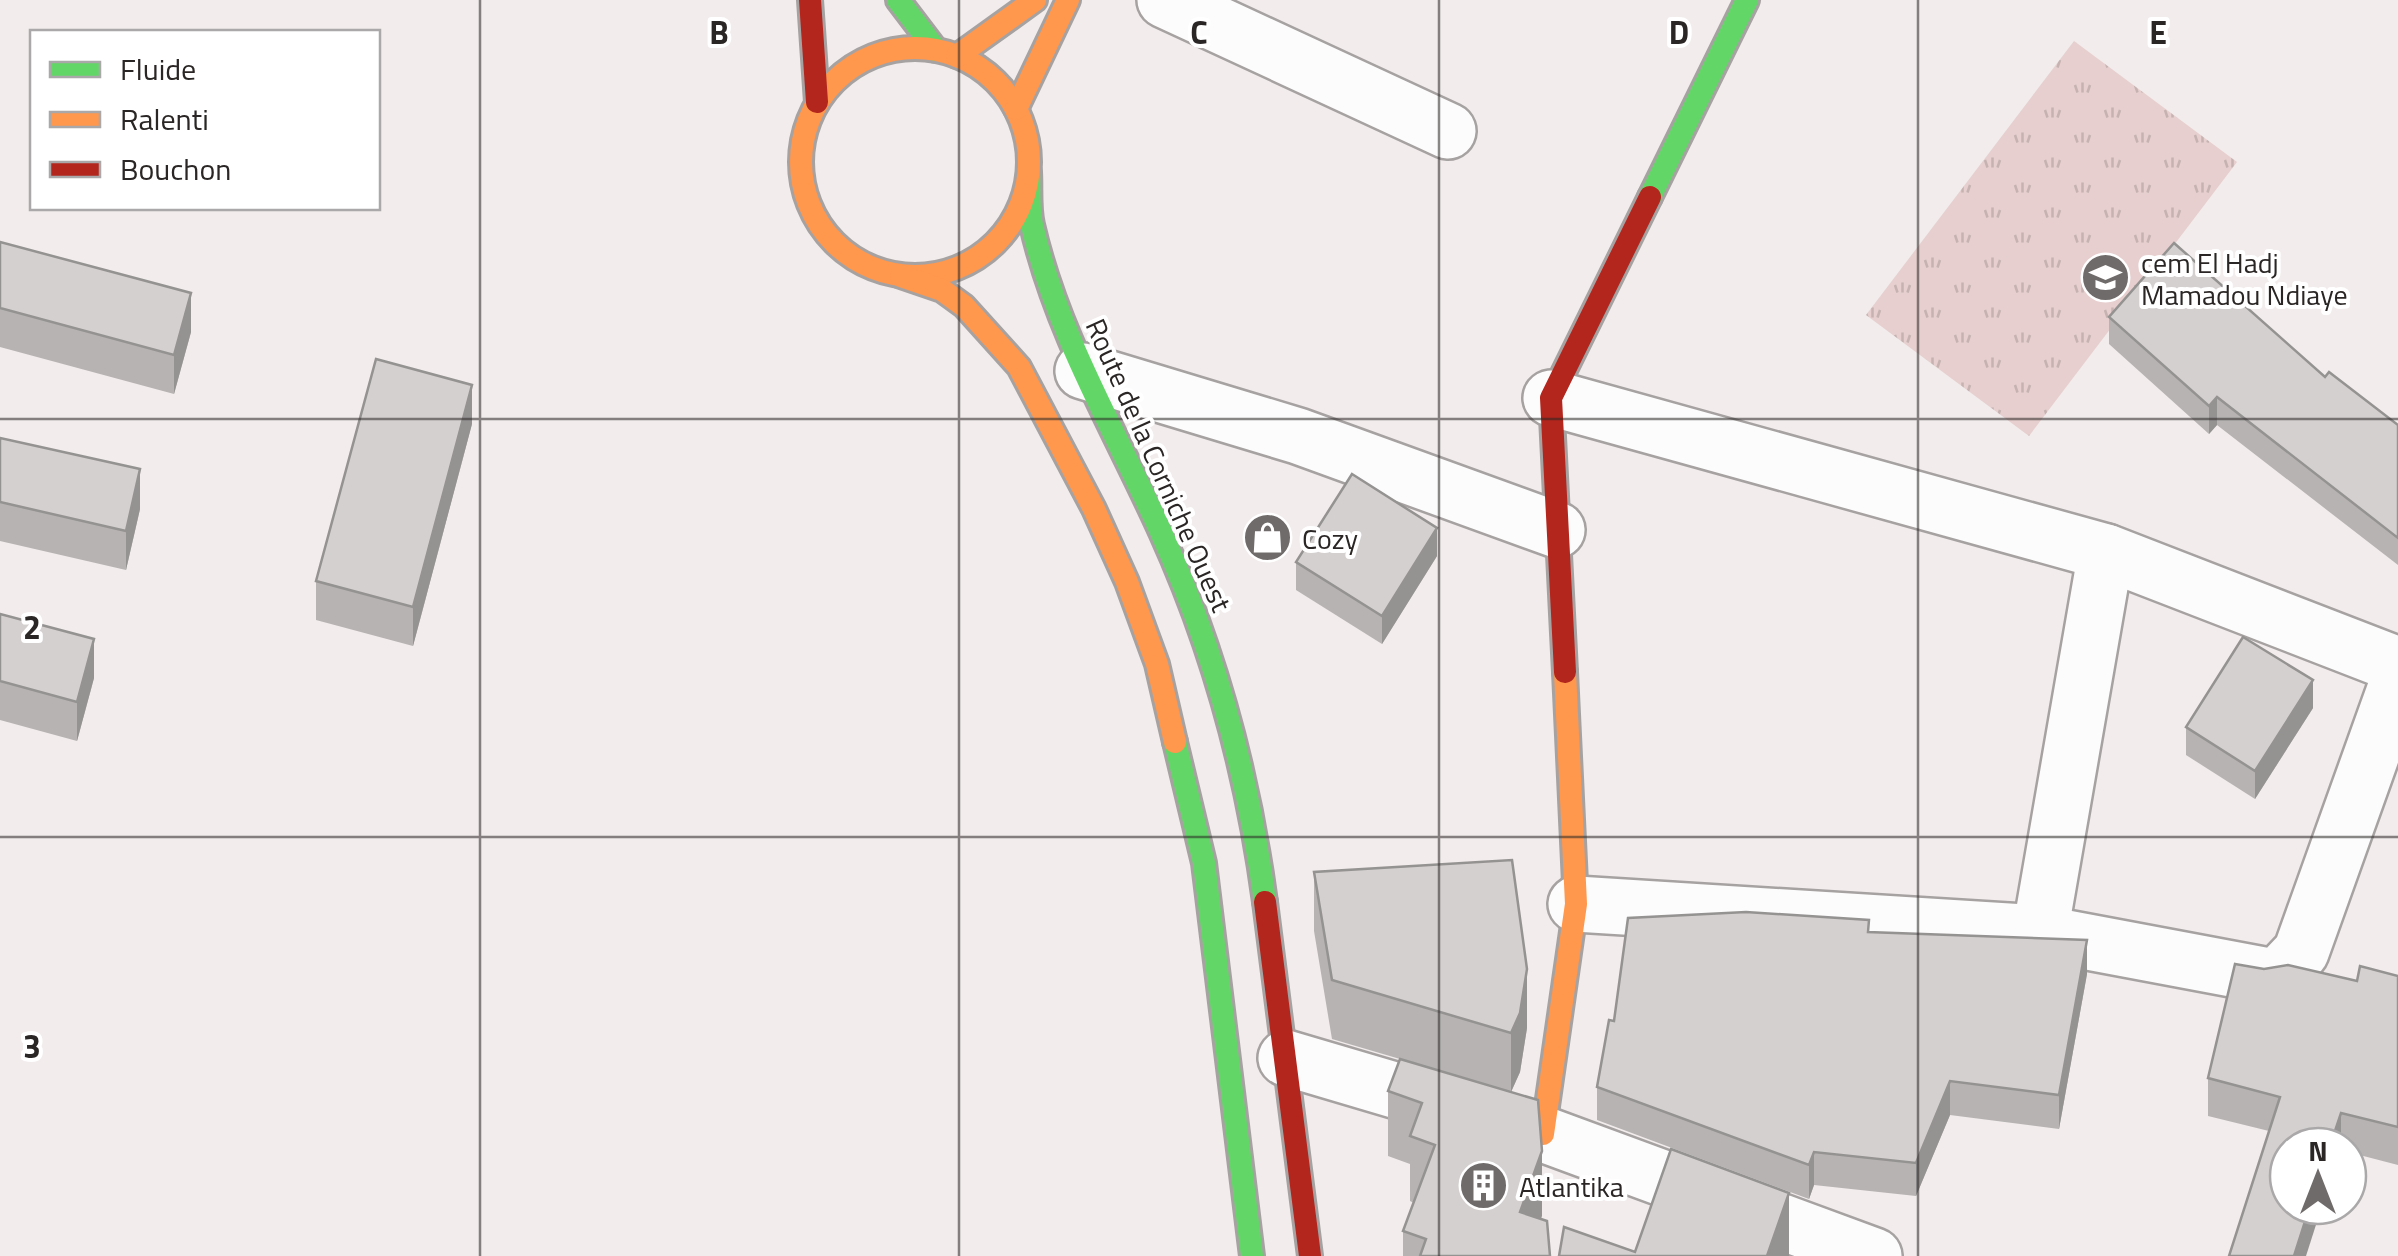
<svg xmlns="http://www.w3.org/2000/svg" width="2398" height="1256" font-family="'Titillium Web',sans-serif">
<defs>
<pattern id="grass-tufts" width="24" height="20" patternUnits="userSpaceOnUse" patternTransform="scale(2.5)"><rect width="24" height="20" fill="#e6cfce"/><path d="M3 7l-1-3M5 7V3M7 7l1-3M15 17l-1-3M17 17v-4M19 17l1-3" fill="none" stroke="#c5b2b1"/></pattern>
</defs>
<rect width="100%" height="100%" fill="#f2ecec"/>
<path fill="url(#grass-tufts)" d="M2074 41 2237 162 2029 436 1866 315Z"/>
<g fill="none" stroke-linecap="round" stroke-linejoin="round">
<defs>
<g id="street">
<path d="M1165 0 1448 131"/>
<path d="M1083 371 1298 436 1557 530"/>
<path d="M1551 398 2106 552 2398 665"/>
<path d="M1576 904 2040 933 2269 976 2282 972 2301 952 2398 681"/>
<path d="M2040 933 2106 552"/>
<path d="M1286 1058 1543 1134 1874 1256"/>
</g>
<g id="fast">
<path d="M898 0 936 50"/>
<path d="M1029 172C1030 189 1028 208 1032 225 1057 334 1115 430 1161 532 1214 649 1248 775 1265 902"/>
<path d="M1650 197 1747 0"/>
<path d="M1175 742 1204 863 1252 1256"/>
</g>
<g id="slow">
<circle cx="915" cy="162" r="114"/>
<path d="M957 56 1035 0"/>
<path d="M1016 109 1068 0"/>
<path d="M901 276 942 290 964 306 1019 367 1094 509 1127 582 1157 664 1175 742"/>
<path d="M1543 1134 1576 904 1565 672"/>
</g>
<g id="jam">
<path d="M810 0 817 102"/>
<path d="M1565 672 1551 398 1650 197"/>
<path d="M1265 902 1310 1256"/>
</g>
</defs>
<use href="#street" stroke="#a7a2a2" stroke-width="60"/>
<use href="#fast" stroke="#a7a2a2" stroke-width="28"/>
<use href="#slow" stroke="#a7a2a2" stroke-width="28"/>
<use href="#jam" stroke="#a7a2a2" stroke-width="28"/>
<use href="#street" stroke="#fdfcfc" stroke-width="55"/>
<use href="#fast" stroke="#63d668" stroke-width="22"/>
<use href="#slow" stroke="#ff974d" stroke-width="22"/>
<use href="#jam" stroke="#b3261e" stroke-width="22"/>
</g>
<g fill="#b7b3b3">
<path d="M0 242 191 332 174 394 0 347Z"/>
<path d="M2109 317 2325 377 2398 425V565L2217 425 2209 434 2109 344Z"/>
<path d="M472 424 413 646 316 620V581Z"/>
<path d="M0 438 140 509 126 570 0 541Z"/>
<path d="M1437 556 1382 644 1296 590V562Z"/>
<path d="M0 614 94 678 77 741 0 720Z"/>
<path d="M2313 708 2255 799 2186 755V727Z"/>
<path d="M1314 872 1527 1028 1520 1072 1511 1092 1550 1256H1403V1231L1414 1203 1410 1201V1164L1388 1156V1091L1400 1059 1332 1039 1314 931Z"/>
<path d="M1869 932 2087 974 2059 1129 1950 1115 1916 1196 1814 1185 1809 1199 1597 1120V1087Z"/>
<path d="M2264 969 2357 981 2398 976V1165L2348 1152V1146H2288L2269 1131 2208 1116V1078Z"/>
</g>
<g fill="#959292">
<path d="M191 293V332L174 394V355Z"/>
<path d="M472 385V424L413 646V607Z"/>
<path d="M2217 397V425L2209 434V406Z"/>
<path d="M140 469V509L126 570V531Z"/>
<path d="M1437 528V556L1382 644V616Z"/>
<path d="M94 639V678L77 741V702Z"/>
<path d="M2313 680V708L2255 799V771Z"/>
<path d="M2087 940V974L2059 1129V1095Z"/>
<path d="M1527 969V1028L1520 1072 1511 1092V1033Z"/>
<path d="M1950 1081V1115L1916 1196V1163Z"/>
<path d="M2341 1113V1146H2330Z"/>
<path d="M1542 1151V1216L1527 1256 1520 1212Z"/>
<path d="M1814 1152V1185L1809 1199V1165Z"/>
<path d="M1789 1193V1256H1767Z"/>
<path d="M2310 1206H2322L2306 1256H2294Z"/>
</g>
<g fill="#d5d0d0" stroke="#959292" stroke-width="2.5">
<path d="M0 242 191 293 174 355 0 308Z"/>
<path d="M2174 243 2325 377 2329 372 2398 425V538L2217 397 2209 406 2109 317Z"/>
<path d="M376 359 472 385 413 607 316 581Z"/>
<path d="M0 438 140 469 126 531 0 502Z"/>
<path d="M1352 474 1437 528 1382 616 1296 562Z"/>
<path d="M0 614 94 639 77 702 0 681Z"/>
<path d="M2243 637 2313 680 2255 771 2186 727Z"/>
<path d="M1512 860 1527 969 1520 1013 1511 1033 1332 980 1314 872Z"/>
<path d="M1746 912 1869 920 1868 932 2087 940 2059 1095 1950 1081 1916 1163 1814 1152 1809 1165 1597 1087 1609 1020 1614 1021 1628 918Z"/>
<path d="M2235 964 2264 969 2288 965 2357 981 2360 966 2398 976V1127L2341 1113 2330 1146H2288V1206H2310L2294 1256H2229L2280 1097 2208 1078Z"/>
<path d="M1400 1059 1538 1100 1542 1151 1520 1212 1547 1221 1550 1256H1420L1426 1239 1403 1231 1435 1145 1410 1136 1422 1103 1388 1091Z"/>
<path d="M1671 1149 1789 1193 1767 1256H1559L1564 1227 1635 1252Z"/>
</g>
<path fill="none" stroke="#2a2625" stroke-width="2.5" stroke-opacity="0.55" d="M480 0V1256M959 0V1256M1439 0V1256M1918 0V1256M0 419H2398M0 837H2398"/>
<defs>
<symbol id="school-disc" viewBox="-11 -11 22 22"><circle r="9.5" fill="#706b6b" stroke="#fff"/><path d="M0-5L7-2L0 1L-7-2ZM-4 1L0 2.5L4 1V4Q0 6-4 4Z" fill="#fff"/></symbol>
<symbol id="shop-disc" viewBox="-11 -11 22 22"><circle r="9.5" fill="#706b6b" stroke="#fff"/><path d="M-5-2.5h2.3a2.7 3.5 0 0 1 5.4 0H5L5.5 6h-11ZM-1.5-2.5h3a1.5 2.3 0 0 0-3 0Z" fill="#fff"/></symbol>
<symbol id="building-disc" viewBox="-11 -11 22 22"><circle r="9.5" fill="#706b6b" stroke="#fff"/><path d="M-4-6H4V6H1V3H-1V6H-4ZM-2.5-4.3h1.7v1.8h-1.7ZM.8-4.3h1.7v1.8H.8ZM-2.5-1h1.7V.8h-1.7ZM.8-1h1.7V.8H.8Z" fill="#fff"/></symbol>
</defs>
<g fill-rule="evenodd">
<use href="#school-disc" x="2078" y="250" width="55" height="55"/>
<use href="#shop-disc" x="1240" y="510" width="55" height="55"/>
<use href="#building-disc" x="1456" y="1158" width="55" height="55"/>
</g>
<g text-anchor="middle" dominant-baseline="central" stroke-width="8" stroke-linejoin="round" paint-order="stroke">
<g font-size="28" fill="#2a2625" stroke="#fff" text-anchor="start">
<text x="2141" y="262">cem El Hadj<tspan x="2141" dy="32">Mamadou Ndiaye</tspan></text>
<text x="1302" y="538">Cozy</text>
<text x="1519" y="1186">Atlantika</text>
</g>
<g font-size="28" fill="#2a2625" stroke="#fff">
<text transform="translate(1159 465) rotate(66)">Route de la Corniche Ouest</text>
</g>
</g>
<g font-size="32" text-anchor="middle" font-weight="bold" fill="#2a2625" stroke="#fff" stroke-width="8" stroke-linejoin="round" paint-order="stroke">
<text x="719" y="44">B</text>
<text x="1199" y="44">C</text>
<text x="1679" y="44">D</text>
<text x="2158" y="44">E</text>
<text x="32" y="639">2</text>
<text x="32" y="1058">3</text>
</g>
<rect x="30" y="30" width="350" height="180" fill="#ffffff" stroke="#aaa8a8" stroke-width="2.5"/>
<rect x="50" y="62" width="50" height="15" fill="#63d668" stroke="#aaa8a8" stroke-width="2.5"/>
<text x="120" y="80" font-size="30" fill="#2a2625">Fluide</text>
<rect x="50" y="112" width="50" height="15" fill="#ff974d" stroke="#aaa8a8" stroke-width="2.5"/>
<text x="120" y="130" font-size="30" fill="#2a2625">Ralenti</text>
<rect x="50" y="162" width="50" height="15" fill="#b3261e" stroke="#aaa8a8" stroke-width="2.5"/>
<text x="120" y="180" font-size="30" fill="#2a2625">Bouchon</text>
<g transform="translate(2318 1176)"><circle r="48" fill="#ffffff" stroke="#aaa8a8" stroke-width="2.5"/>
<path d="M0-8L18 38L0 25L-18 38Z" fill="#706b6b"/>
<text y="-15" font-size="28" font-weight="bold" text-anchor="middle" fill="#2a2625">N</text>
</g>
</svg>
